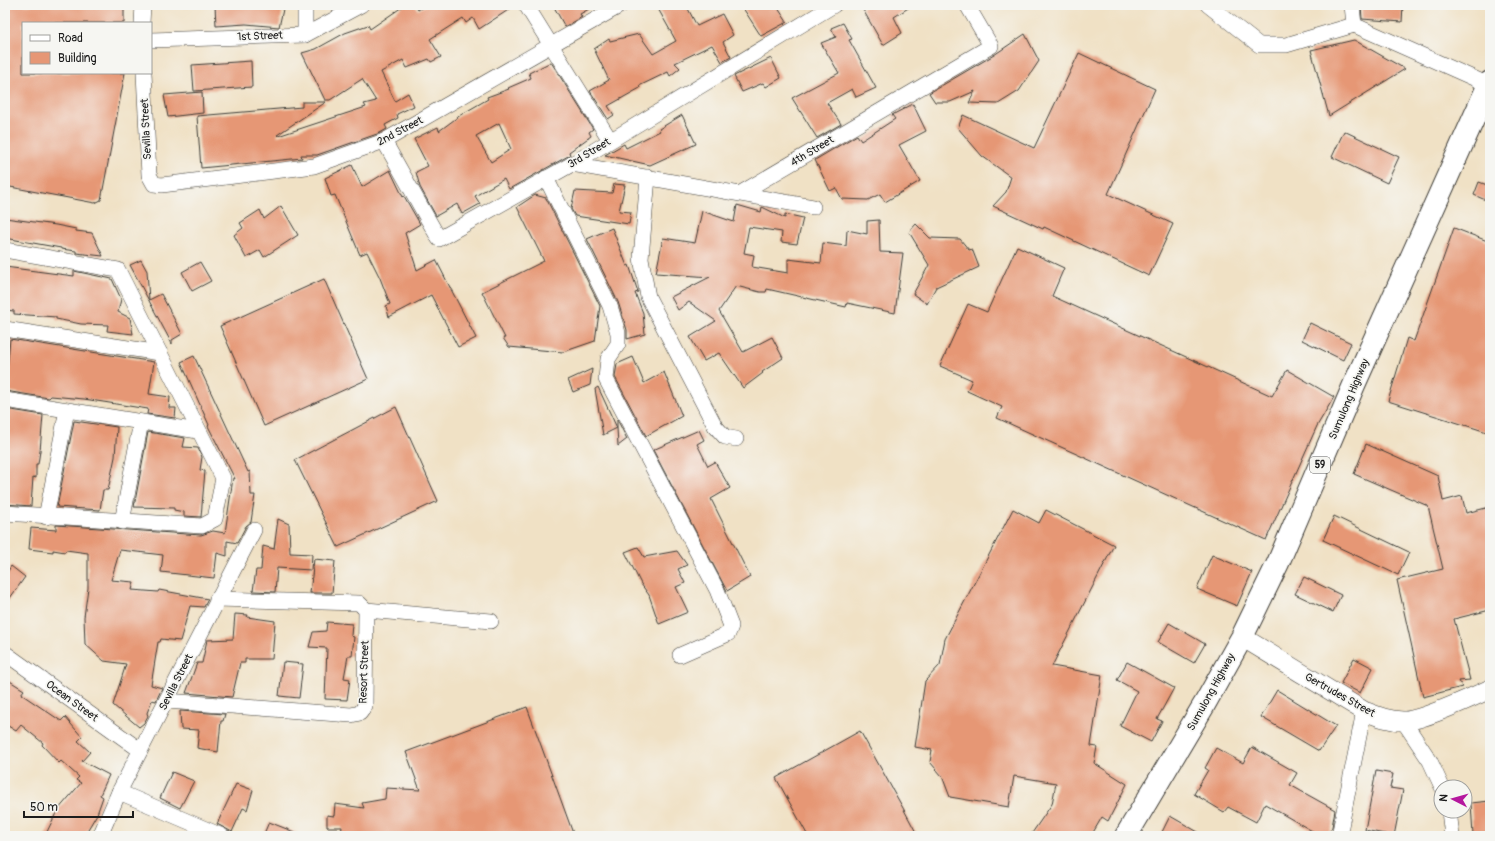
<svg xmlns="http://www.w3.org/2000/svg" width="1495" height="841" font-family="Pangolin,sans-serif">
<rect width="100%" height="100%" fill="#f6f6f2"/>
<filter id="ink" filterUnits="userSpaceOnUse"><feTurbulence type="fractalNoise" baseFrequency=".025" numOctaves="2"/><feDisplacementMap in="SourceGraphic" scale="8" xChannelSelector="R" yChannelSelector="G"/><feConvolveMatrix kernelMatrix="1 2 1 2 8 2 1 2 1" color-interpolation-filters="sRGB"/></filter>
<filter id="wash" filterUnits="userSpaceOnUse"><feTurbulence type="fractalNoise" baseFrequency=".012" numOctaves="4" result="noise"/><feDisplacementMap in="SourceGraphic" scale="16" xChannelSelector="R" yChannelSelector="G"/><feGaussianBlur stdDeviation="0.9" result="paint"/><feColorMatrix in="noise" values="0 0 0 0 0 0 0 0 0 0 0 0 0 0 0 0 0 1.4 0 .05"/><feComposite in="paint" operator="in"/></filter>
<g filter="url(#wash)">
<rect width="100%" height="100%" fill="#f0e1c5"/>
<g id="blocks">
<g fill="#e69775" fill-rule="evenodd">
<path d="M7 5H124V23H23V73H125L101 200 95 203 5 186Z"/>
<path d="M215 5H284L279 27 246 24 216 26Z"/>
<path d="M405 5H415L418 10 426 5H516L479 29 473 18 466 23 463 18 430 39 441 57 431 62 429 59 407 68 403 60 381 72 394 99 395 101 408 93 414 106 397 114 398 118 385 125 387 129 380 133 317 155H301L302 158 201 168 197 116 302 107V102H326L277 135 278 136 366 107 364 104 376 101 362 79 330 100H325L302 53 316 49 345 33 368 25 370 29Z"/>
<path d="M553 5H596L580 14 582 17 565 27Z"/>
<path d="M656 5H686L697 26 722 14 733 35 723 42 731 57 722 62 712 45 675 63 680 68 670 76 668 72 639 86 640 88 608 106 614 115 608 119 590 91 609 80 594 49 609 39 610 41 639 34 653 54 676 41Z"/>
<path d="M741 5H776L787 22 761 36Z"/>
<path d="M869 5H913L894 17 902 33 883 45 862 8Z"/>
<path d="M1361 5H1403L1402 22 1362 19Z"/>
<path d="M843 23 852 39 849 40 876 88 856 97 852 89 827 103 841 124 817 138 792 98 839 73 821 43 836 37 831 28Z"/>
<path d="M1025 34 1039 61 1019 91 998 104 969 103 975 91 950 102H935L929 93 994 55Z"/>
<path d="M1354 40 1405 69 1329 116 1311 50Z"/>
<path d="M1079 53 1155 89 1108 194 1173 224 1149 276 1044 227 1043 229 993 206 1006 192 1011 177 982 156 958 128 963 115 1034 148Z"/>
<path d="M771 58 781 78 766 87 763 83 742 92 734 76Z"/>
<path d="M251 61 252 87 194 91 192 65Z"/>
<path d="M551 62 593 129 589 132 591 136 569 152 570 155 509 189 504 179 475 196 480 204 462 214 457 204 436 216 420 187 416 172 428 166 414 139 438 127 439 131 462 114 488 99 487 97 509 89 508 88 531 78 529 73ZM499 123 511 149 491 162 476 136Z"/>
<path d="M202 92 203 113 168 117 164 95Z"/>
<path d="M913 104 926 131 899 145 920 181 885 202 880 194 868 200 842 199 836 188 830 191 815 160 857 135 861 141 895 119 892 115Z"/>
<path d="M682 115 696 144 650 165 605 155 624 144 626 148 660 131 659 129Z"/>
<path d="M1344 131 1399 157 1387 183 1332 157Z"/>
<path d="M352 165 362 187 390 170 403 197 404 196 420 224 405 233 417 270 436 260 476 338 458 347 431 295 389 317 386 306 390 304 380 278 367 252 360 255 335 195 331 196 325 178Z"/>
<path d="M1479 182 1490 186V202L1474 195Z"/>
<path d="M614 184 625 185 619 211 631 212 629 224 575 216 571 209 575 191 612 193Z"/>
<path d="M535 195 546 198 600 306 595 341 563 352 509 347 503 338H505L482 292 544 261 517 207Z"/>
<path d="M737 205 761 212 762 207 785 218V214L803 218 797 244 781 242 782 232 749 227 744 253 754 255 752 267 788 273V259L821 263 823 243 846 246 847 230 867 234V221L879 220 880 252 903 253 895 313 847 303 846 307 767 289 766 292H760L736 286 719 311 743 352 772 337 783 358 762 372 763 373 743 388 719 353 704 361 690 337 716 321 689 302 678 310 671 297 710 277 656 273 663 238 695 243 702 211 734 222Z"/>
<path d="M281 206 298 235 264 257 260 250 246 258 234 235 243 228 240 223 260 210 264 219Z"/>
<path d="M5 218 56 225 76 229V231L92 233 103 256 76 253V251L61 249V248L5 238Z"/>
<path d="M916 224 930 238 960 239 969 250 972 249 979 267 936 287 927 304 913 294 929 265 909 232Z"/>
<path d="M612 228 627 266 629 265 638 292 635 293 643 313 645 334 627 339V330L618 302 587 239Z"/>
<path d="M1454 228 1490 242V433L1388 401 1407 338 1414 341Z"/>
<path d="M1017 246 1064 268 1052 296 1272 396 1287 370 1334 397 1317 426 1266 540 997 418 1002 407 967 391 972 380 940 366 968 304 987 312Z"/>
<path d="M141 260 147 271 149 300 161 294 182 334 172 340V344L130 265Z"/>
<path d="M200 262 211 281 192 291 182 272Z"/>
<path d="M5 267 74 276V271L112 279 121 299 118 312 130 318 133 334 107 331 108 325 81 324 56 319V317L14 314V311L5 310Z"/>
<path d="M324 279 368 379 264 426 220 326Z"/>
<path d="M1310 323 1351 343 1343 360 1302 340Z"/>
<path d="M10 339 154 362 149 394 170 397 169 408H176L175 418 147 414 148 409 84 399 51 396 49 398 5 391Z"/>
<path d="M194 356 248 472 250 471 251 495H255L253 508 251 522 246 526 237 543 227 541V556L217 553 214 578 161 572 163 555 120 550 111 580 134 582 132 590 158 592 159 590 208 599 204 607 190 606 180 641 161 639 160 642H158L151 685 162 688 156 701 152 700 147 713 148 716 144 723 139 727 113 705 126 664 104 661 85 644 84 617 88 588V553L66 550 65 552 53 550V552L29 549 31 528 56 530V525L201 535 213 531 225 533 233 478 235 479 208 426 209 425 181 362Z"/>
<path d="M633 357 644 383 664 372 682 416 646 436 615 377 617 364Z"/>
<path d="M592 369 590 385 573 392 568 380Z"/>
<path d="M598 387 617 428 603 435 595 389Z"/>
<path d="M396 407 438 501 338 547 295 460Z"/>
<path d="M5 409 43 415 40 451 38 464H36V478L33 477 31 506 5 504Z"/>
<path d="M617 419 627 439 618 446 617 428Z"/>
<path d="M74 421 117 427 115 457 108 490H103L100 510 57 507Z"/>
<path d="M699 430 704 440 697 444 708 466 715 462 730 488 711 499 750 577 727 591 653 450Z"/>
<path d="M148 432 185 438 183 447 198 448 202 457 200 470 205 471 201 517 184 516V512L174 510V508L134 507Z"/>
<path d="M1366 444 1438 476 1443 501 1462 496 1466 513 1490 507V610L1454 619 1470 680 1459 681 1462 687 1423 697 1397 580 1443 569 1428 506 1354 474Z"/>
<path d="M1013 509 1039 523 1046 510 1114 545 1052 666 1102 675 1091 746 1097 747 1094 763 1127 784 1108 821 1102 817 1091 836H1030L1052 804 1056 783 1014 776 1009 807 950 797 942 776 930 762 932 750 915 747 925 681 940 665 945 639Z"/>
<path d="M1334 516 1409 552 1398 575 1323 540Z"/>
<path d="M278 519 289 524 290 553 312 554 311 570 277 568 275 592 253 591 256 570H261L263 546 274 549Z"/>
<path d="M638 547 644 557 677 551 687 565 678 569 685 583 676 587 688 612 659 624 649 595 641 584 625 552Z"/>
<path d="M1212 555 1252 572 1237 606 1197 589Z"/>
<path d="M314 559 335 561 332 593H310Z"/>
<path d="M11 566 25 577 5 605V576Z"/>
<path d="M1304 577 1341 595 1333 612 1295 594Z"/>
<path d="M235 614 248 615 247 617 275 621 272 659H245V663H240L232 697 186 693 197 663H202L207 640 233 639Z"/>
<path d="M327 622 352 624 351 636 354 637 352 656H348L344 678 350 679 347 700 325 699 327 648 309 647 313 632 326 631Z"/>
<path d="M1169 623 1205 644 1194 663 1158 642Z"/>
<path d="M1354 658 1373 668 1360 693 1341 683Z"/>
<path d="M283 662 303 664 299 698 279 696Z"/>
<path d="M1127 662 1174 688 1157 719 1162 721 1151 742 1120 726 1137 691 1117 680Z"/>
<path d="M5 678 24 690 21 694 61 721 65 717 82 737 78 741 90 752 82 761 109 775 100 795 103 797 97 814 84 836H45L57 811 81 783 76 780 79 777 61 761 59 763 42 745 43 743 21 725 16 731 5 724Z"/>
<path d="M1277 690 1336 726 1319 751 1261 717Z"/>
<path d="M527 707 574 836H400L383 834V836H368L341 834 342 827H327V815L334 816 335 804 364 808 362 803 385 799 386 788 420 790 406 752Z"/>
<path d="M180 711 225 714 223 721H221L218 752 197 748 199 730 181 729Z"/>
<path d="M860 731 903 808 918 836H808L776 778Z"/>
<path d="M1252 747 1297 773 1290 785 1335 810 1332 827 1327 836H1321L1265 804 1256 822 1228 807 1224 812 1194 794 1208 770 1205 768 1216 748 1243 763Z"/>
<path d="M1376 771 1393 774 1390 788 1403 790 1394 836 1365 830Z"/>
<path d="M172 772 194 781 180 808 160 798Z"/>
<path d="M236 784 253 790 247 810 243 808 232 832 217 824Z"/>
<path d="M1490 801V834L1473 835 1471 803Z"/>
<path d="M1170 816 1205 836H1169L1162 832Z"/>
<path d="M269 822 302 835V836H263Z"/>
</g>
</g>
</g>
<g filter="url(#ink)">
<use href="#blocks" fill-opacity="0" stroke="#3c3a35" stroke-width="1"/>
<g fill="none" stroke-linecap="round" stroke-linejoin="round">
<defs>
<g id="minor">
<path d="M526 5 610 140"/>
<path d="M1208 5 1259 45H1286L1354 25 1489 85"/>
<path d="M1352 5 1354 25"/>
<path d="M142 23 143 5"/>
<path d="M305 35V5"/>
<path d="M151 40 305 35 361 5"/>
<path d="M144 73 149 175 154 184 162 185 314 166 384 141 621 5"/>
<path d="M384 141 439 239 572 164 834 5"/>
<path d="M572 164 813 207"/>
<path d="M648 177 641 258 648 297 715 426 725 437 736 439"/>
<path d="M546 178 610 306 618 333V344L608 359 606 379 717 590 731 626 728 634 680 655"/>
<path d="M741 193 991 46 967 5"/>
<path d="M5 250 118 270 223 478 215 519 202 526 5 513"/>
<path d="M5 329 160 353"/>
<path d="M5 400 198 431"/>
<path d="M46 517 67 410"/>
<path d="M122 522 141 422"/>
<path d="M366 610 491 621"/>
<path d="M5 653 140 750"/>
<path d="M167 701 351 715 360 713 365 706 366 610 359 603 217 599"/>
<path d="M1404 722 1430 761 1442 787"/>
<path d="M119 792 222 836"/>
<path d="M1449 811 1452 836"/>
<path d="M100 836 119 792 254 530"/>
<path d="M1339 836 1364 711"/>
</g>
<path id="tertiary" d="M1242 637 1364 711C1377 716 1389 721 1403 721 1418 722 1475 696 1490 689"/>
<path id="primary" d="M1126 836 1204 705 1242 637 1278 563 1354 385 1490 82"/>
</defs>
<use href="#minor" stroke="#3c3a35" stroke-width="16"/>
<use href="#tertiary" stroke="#3c3a35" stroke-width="20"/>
<use href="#primary" stroke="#3c3a35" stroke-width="24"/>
<use href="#minor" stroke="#fff" stroke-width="15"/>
<use href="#tertiary" stroke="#fff" stroke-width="19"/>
<use href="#primary" stroke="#fff" stroke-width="22"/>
</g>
</g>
<g text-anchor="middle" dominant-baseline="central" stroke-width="3.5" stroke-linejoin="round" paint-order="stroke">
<rect fill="#f6f6f2" stroke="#5d5d5c" stroke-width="1" x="1310" y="457" width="20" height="16" rx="3"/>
<g font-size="10" font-weight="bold" fill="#1c1c1c">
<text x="1320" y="465">59</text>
</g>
<g font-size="11" fill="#1c1c1c" stroke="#f6f6f2">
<text transform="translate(260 36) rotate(-2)">1st Street</text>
<text transform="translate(146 129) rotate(-93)">Sevilla Street</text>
<text transform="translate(400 131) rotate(-28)">2nd Street</text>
<text transform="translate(812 151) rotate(-31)">4th Street</text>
<text transform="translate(589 153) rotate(-31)">3rd Street</text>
<text transform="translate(1349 399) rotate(-67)">Sumulong Highway</text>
<text transform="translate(364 672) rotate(-88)">Resort Street</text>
<text transform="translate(176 682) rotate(-63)">Sevilla Street</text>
<text transform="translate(1211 692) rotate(-61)">Sumulong Highway</text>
<text transform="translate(1340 695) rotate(29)">Gertrudes Street</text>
<text transform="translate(72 701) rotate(36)">Ocean Street</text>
</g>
</g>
<rect width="1495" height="841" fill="none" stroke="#f6f6f2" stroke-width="20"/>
<rect x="22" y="22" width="130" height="52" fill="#f6f6f2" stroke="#9f9f9c"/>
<rect x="30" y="35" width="20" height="6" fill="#ffffff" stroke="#9f9f9c"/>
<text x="58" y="42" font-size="12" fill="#1c1c1c">Road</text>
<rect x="30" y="52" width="20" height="12" fill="#e69775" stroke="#9f9f9c"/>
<text x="58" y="62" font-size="12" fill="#1c1c1c">Building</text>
<g transform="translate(1453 799) rotate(276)"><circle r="19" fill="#f6f6f2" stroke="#9f9f9c"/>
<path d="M0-3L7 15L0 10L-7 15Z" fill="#b5179e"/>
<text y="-6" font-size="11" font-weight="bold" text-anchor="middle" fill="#1c1c1c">N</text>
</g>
<path d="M24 811v6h109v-6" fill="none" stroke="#1c1c1c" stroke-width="2"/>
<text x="30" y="811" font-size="12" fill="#1c1c1c" stroke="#f6f6f2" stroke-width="3" paint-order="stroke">50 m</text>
</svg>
